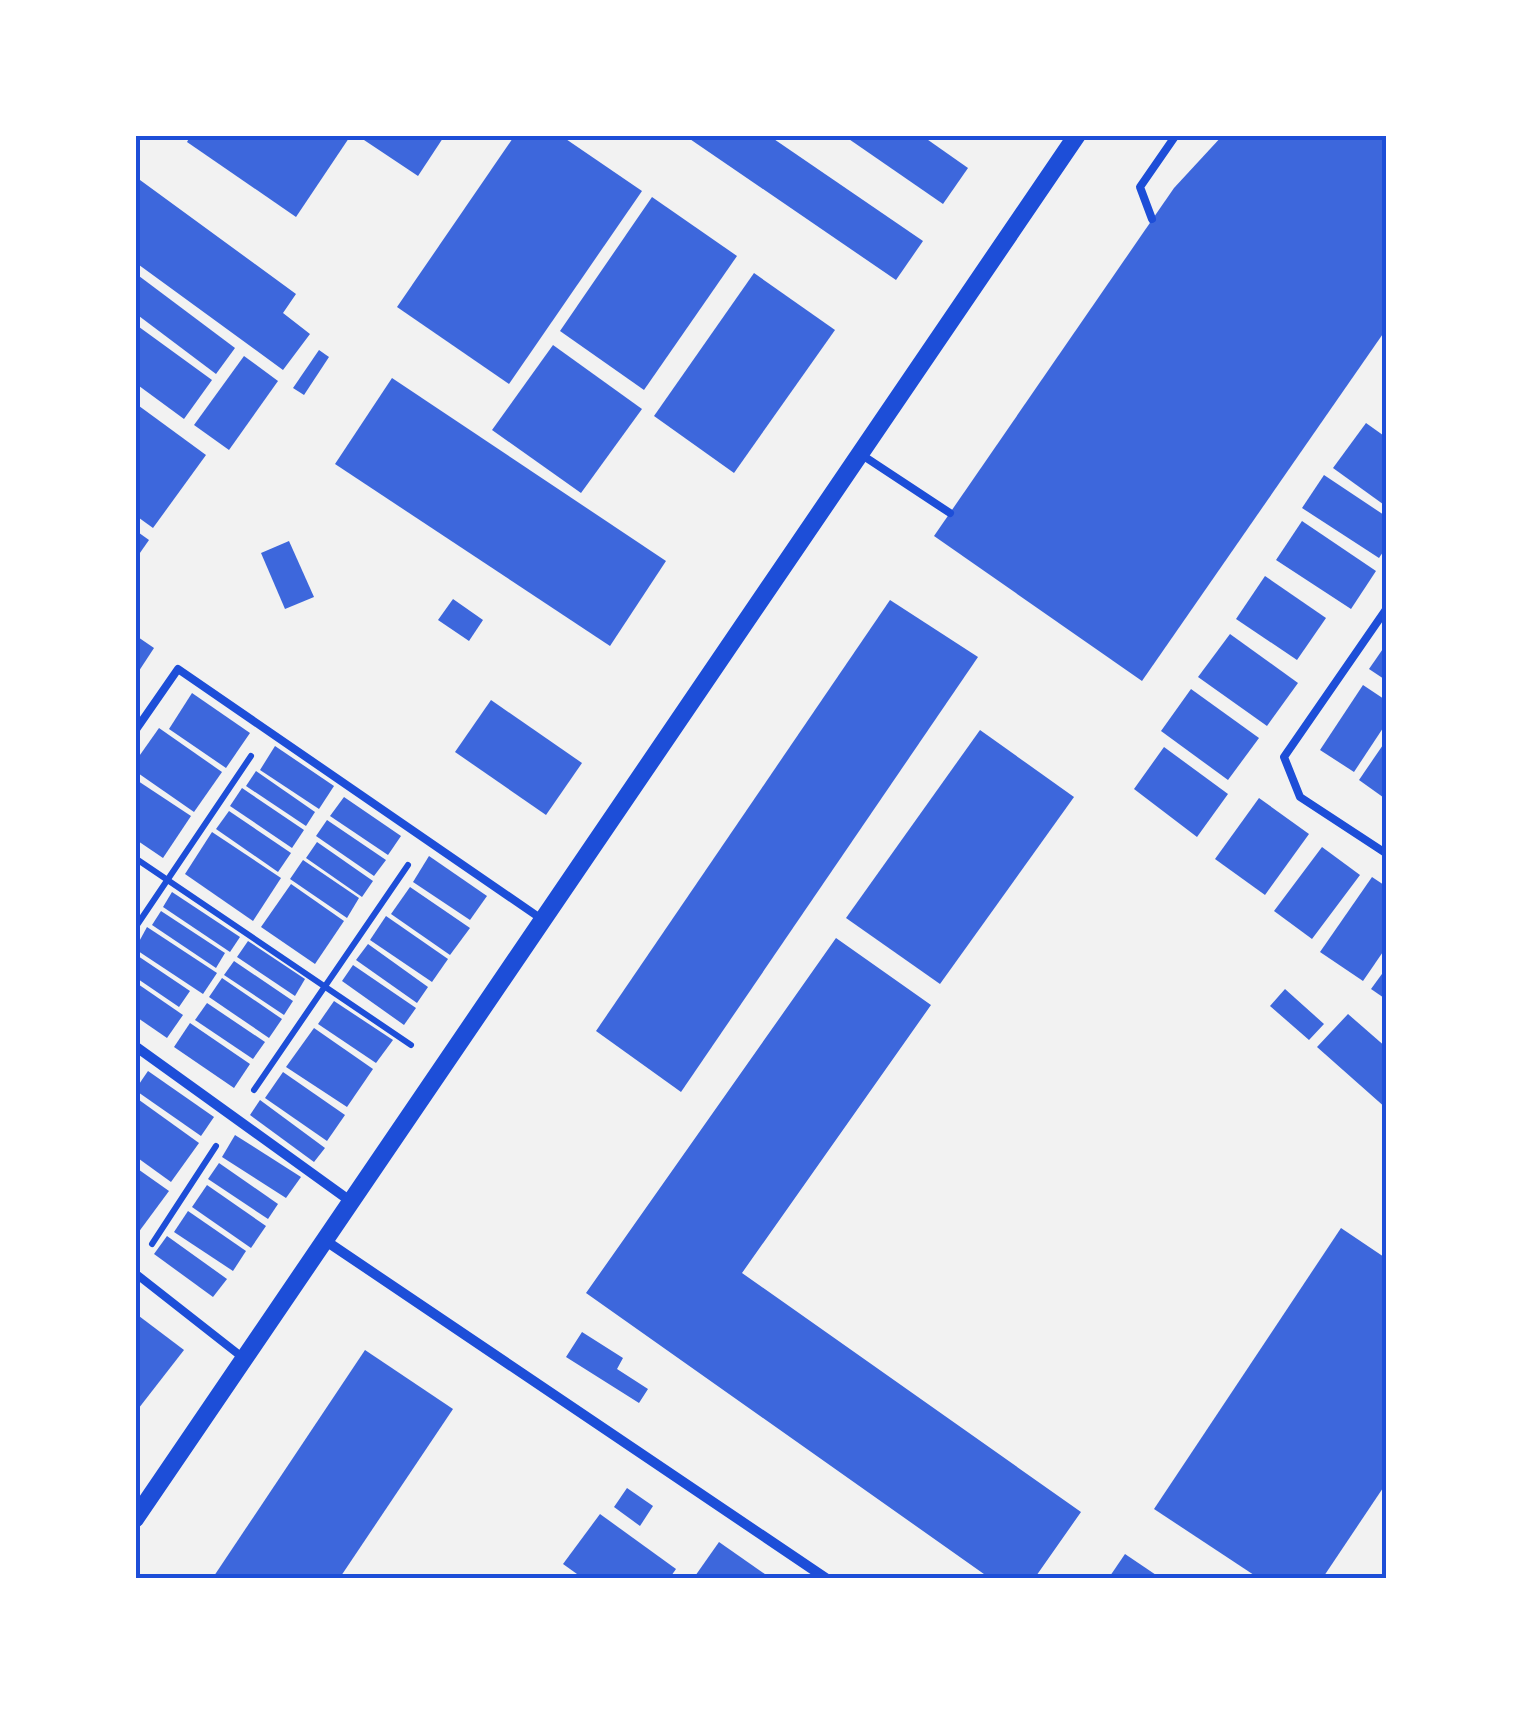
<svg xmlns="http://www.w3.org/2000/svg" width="1522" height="1714" font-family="'Titillium Web',sans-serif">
<rect width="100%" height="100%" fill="#f2f2f2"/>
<g fill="#3d67dc">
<path d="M191 135H351L296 217 187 142Z"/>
<path d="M362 135H445L418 176 361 138Z"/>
<path d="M515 135H560L642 191 509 384 397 307Z"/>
<path d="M684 135H768L923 241 896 280Z"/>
<path d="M843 135H921L968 168 943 204Z"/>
<path d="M1223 135H1387V328L1142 681 934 536 1174 188Z"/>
<path d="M140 180 296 294 283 313 310 334 283 370 135 262V187Z"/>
<path d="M652 197 737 256 644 390 560 331Z"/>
<path d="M135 273 235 348 216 374 135 313Z"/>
<path d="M754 273 835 330 734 473 654 416Z"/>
<path d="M135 324 212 380 184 419 135 383Z"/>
<path d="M553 345 642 409 581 493 492 430Z"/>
<path d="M319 350 329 357 304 395 293 388Z"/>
<path d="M244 356 278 381 229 450 194 425Z"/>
<path d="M392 378 666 561 610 646 335 464Z"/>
<path d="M135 403 206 455 153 528 135 515Z"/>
<path d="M1366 423 1387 438V507L1333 468Z"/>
<path d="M1324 475 1387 517V546L1379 558 1302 508Z"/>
<path d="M1302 521 1376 571 1351 609 1276 560Z"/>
<path d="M135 530 149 540 135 560Z"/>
<path d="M289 541 314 597 285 609 261 553Z"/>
<path d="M1265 576 1326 618 1297 660 1236 619Z"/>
<path d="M453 599 483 620 469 641 438 620Z"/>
<path d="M890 600 978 657 681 1092 596 1031Z"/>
<path d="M1230 634 1298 683 1267 726 1198 677Z"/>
<path d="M135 635 154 648 135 677Z"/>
<path d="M1387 643V681L1369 669Z"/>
<path d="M1363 685 1387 701V722L1354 772 1320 750Z"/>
<path d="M1191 689 1259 738 1228 780 1161 731Z"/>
<path d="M192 693 250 733 226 768 169 729Z"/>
<path d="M491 700 582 763 546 815 455 752Z"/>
<path d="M159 728 222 772 194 812 135 771V762Z"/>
<path d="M980 730 1074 797 940 984 846 918Z"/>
<path d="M1387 739V800L1359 780Z"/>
<path d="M275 746 334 786 319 809 260 770Z"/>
<path d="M1164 747 1228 794 1197 837 1134 789Z"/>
<path d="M256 771 315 812 306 826 246 786Z"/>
<path d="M135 779 191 816 163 858 135 839Z"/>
<path d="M242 788 304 830 292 848 230 806Z"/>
<path d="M344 797 401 836 388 855 330 816Z"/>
<path d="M1259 798 1309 834 1265 895 1215 859Z"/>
<path d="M229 811 291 853 278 872 216 829Z"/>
<path d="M327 820 386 860 374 876 316 836Z"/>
<path d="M212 832 281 878 253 921 185 874Z"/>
<path d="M317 842 373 881 362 897 306 858Z"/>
<path d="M1322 847 1360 875 1312 939 1274 911Z"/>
<path d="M429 856 487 896 470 920 413 882Z"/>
<path d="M303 860 359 898 347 918 290 879Z"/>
<path d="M1372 877 1387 887V946L1363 981 1320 952Z"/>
<path d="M291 884 344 921 315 964 261 927Z"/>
<path d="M410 887 470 928 450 955 391 914Z"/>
<path d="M172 892 240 937 230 952 163 907Z"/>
<path d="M161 911 225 953 216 968 152 925Z"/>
<path d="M386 916 448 959 432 982 370 940Z"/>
<path d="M147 927 217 973 203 994 135 949Z"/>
<path d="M836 938 931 1005 742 1273 1081 1512 1034 1579H991L586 1293Z"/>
<path d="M248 941 305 979 295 996 237 957Z"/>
<path d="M368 944 428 987 417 1003 356 960Z"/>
<path d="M135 954 190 991 179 1007 135 977Z"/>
<path d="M234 961 293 1001 284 1015 224 975Z"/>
<path d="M353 965 416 1008 404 1025 342 981Z"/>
<path d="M1387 967V1000L1371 989Z"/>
<path d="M222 978 282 1019 269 1038 209 997Z"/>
<path d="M135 982 183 1015 167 1038 135 1016Z"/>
<path d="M1285 989 1324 1024 1309 1040 1270 1006Z"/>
<path d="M334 1001 393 1040 376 1063 318 1024Z"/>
<path d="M207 1003 265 1042 253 1059 195 1020Z"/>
<path d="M1348 1014 1387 1048V1109L1317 1047Z"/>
<path d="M190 1023 250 1064 234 1088 174 1047Z"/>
<path d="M314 1028 373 1069 347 1107 286 1067Z"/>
<path d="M148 1071 214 1117 201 1136 135 1090Z"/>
<path d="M283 1072 345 1115 327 1141 265 1098Z"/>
<path d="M135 1097 199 1143 171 1182 135 1156Z"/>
<path d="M260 1100 325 1148 314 1162 250 1115Z"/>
<path d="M235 1135 301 1177 286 1198 222 1157Z"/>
<path d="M219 1163 278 1204 268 1219 208 1179Z"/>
<path d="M135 1167 169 1191 135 1237Z"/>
<path d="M207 1185 266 1226 251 1248 192 1207Z"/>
<path d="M188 1211 246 1251 233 1271 174 1232Z"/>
<path d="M1341 1228 1387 1259V1482L1322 1579H1260L1154 1509Z"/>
<path d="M167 1236 227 1279 213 1297 154 1254Z"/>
<path d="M135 1313 184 1350 135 1413Z"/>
<path d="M582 1332 623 1358 617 1369 648 1389 639 1403 566 1357Z"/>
<path d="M365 1350 453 1409 339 1579H212Z"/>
<path d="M627 1488 653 1506 640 1526 614 1507Z"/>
<path d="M600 1514 676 1569 669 1579H584L563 1564Z"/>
<path d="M719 1542 772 1579H693Z"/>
<path d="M1125 1554 1162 1579H1108Z"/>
</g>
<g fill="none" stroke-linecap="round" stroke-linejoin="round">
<g stroke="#1d4ed8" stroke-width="6">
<path d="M135 858 411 1045"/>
<path d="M135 928 251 756"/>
<path d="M254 1090 408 865"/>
<path d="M152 1244 216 1146"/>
</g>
<g stroke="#1d4ed8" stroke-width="8">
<path d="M1152 219 1140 187 1176 135"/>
<path d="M862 455 950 513"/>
<path d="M1387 608 1284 757 1300 797 1387 854"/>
<path d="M135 731 178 669 543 920"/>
<path d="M135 1273 242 1357"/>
</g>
<g stroke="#1d4ed8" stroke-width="10">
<path d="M135 1046 353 1203"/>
<path d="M326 1241 827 1579"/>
</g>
<path stroke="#1d4ed8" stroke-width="18" d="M135 1519 1077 135"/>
</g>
<rect width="1522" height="1714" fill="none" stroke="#ffffff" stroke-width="275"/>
<rect x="138" y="138" width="1246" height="1438" fill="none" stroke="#1d4ed8" stroke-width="4"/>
</svg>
